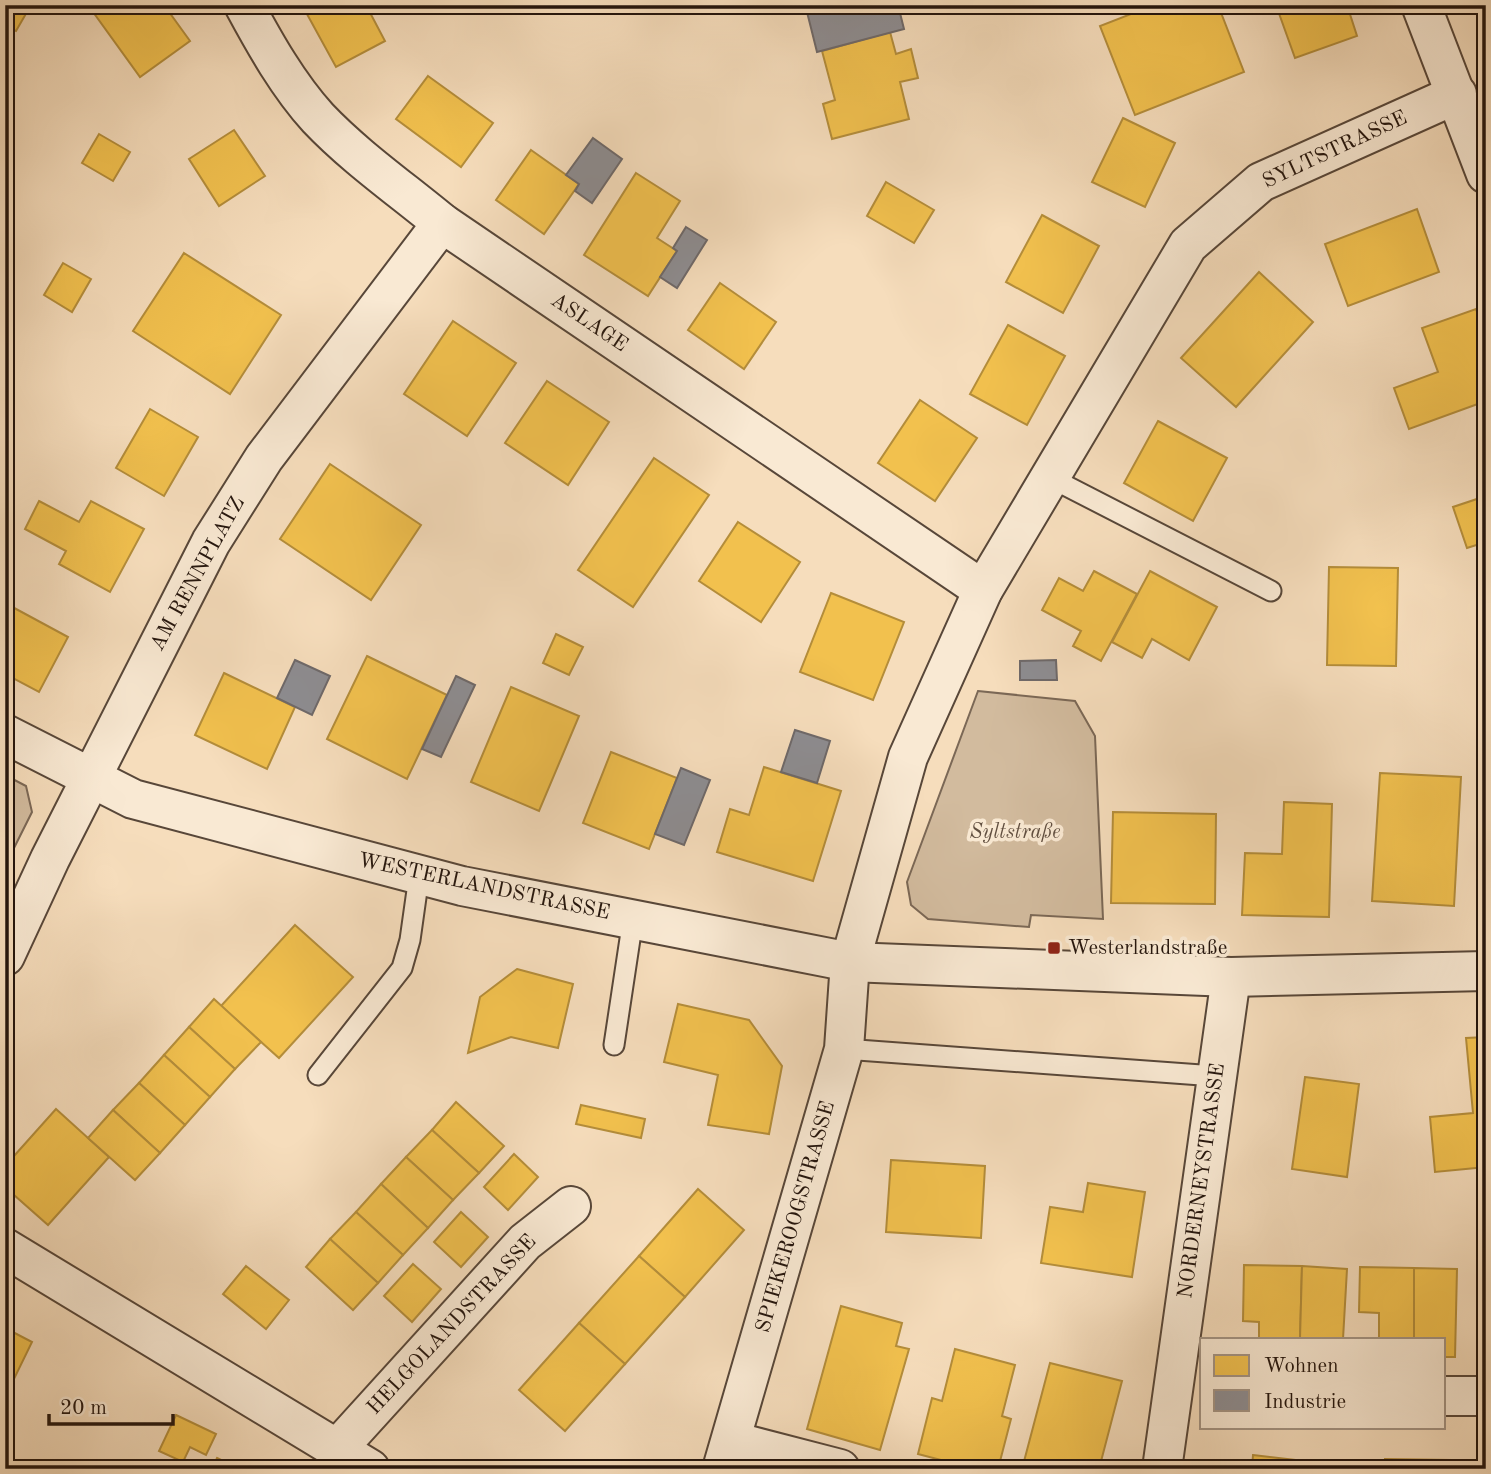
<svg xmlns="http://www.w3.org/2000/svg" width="1491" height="1474" font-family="'Old Standard TT',serif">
<rect width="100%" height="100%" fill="#f6ddbc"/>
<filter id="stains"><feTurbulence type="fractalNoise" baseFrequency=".00286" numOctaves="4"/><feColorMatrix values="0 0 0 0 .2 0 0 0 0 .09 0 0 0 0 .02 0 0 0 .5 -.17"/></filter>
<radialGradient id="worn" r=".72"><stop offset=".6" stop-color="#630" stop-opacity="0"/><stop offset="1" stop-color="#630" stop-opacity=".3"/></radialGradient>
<g fill="#d2bb9e" stroke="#7b6856" stroke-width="2">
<path d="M978 691 1075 701 1095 736 1103 919 1031 915 1029 927 928 919 911 905 907 882Z"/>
<path d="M5 775 26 786 32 812 5 866Z"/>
</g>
<g fill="#f2c14e" stroke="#b48d3a" stroke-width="2">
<path d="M5 5H31L16 31 5 26Z"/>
<path d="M88 5H164L190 41 140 77Z"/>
<path d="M302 5H366L385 41 336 67Z"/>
<path d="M1154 5H1218L1244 72 1135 115 1100 26Z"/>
<path d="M1276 5H1347L1357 36 1295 58Z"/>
<path d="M890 32 896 54 911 49 918 78 900 82 909 119 832 139 823 104 835 100 822 51Z"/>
<path d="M428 76 493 123 461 167 396 119Z"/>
<path d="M1123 118 1175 143 1145 207 1092 182Z"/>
<path d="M234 130 265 176 219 206 189 159Z"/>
<path d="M99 134 130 152 113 181 82 163Z"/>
<path d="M531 150 579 184 544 234 496 200Z"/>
<path d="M636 173 680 201 657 238 677 251 648 296 584 255Z"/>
<path d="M886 182 934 210 914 243 867 216Z"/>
<path d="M1417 209 1439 272 1348 306 1325 244Z"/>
<path d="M1042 215 1099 246 1063 313 1006 282Z"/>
<path d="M184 253 281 315 230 394 133 331Z"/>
<path d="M63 263 91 279 72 312 44 295Z"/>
<path d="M1259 272 1313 322 1236 407 1181 358Z"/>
<path d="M720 283 776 322 744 369 688 330Z"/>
<path d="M1476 309 1486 338V401L1409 429 1394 388 1438 372 1422 328Z"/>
<path d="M453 321 516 363 467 436 404 394Z"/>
<path d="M1008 325 1065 356 1027 425 970 394Z"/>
<path d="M547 381 609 422 568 485 505 443Z"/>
<path d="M920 400 977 438 935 501 878 463Z"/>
<path d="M150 409 198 437 164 496 116 468Z"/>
<path d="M1158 421 1227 458 1193 521 1124 483Z"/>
<path d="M1486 451V473L1479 453Z"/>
<path d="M654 458 709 495 633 607 578 570Z"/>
<path d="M330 464 421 525 371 600 280 539Z"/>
<path d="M1486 496V542L1467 548 1453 507Z"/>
<path d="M39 501 79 522 91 501 144 529 110 592 59 564 66 551 25 529Z"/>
<path d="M738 522 800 562 761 622 699 581Z"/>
<path d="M1329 567 1398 568 1396 666 1327 665Z"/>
<path d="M1094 571 1137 594 1101 661 1073 646 1081 631 1042 610 1059 578 1083 591Z"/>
<path d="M1150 571 1217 607 1189 660 1152 639 1142 658 1112 642Z"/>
<path d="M831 593 904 622 873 700 800 672Z"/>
<path d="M5 603 68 637 39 692 5 674Z"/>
<path d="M556 634 583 647 569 675 543 663Z"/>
<path d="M367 656 447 695 407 779 327 739Z"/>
<path d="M224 673 295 707 267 769 195 735Z"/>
<path d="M511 687 579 716 539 811 471 782Z"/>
<path d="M611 752 677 778 649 849 583 823Z"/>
<path d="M764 767 841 791 813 881 717 852 730 809 749 815Z"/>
<path d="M1380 773 1461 777 1454 906 1372 901Z"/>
<path d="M1284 802 1332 804 1329 917 1242 915 1245 853 1282 854Z"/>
<path d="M1113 812 1216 814 1215 904 1111 903Z"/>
<path d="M295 925 353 977 279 1058 221 1006Z"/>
<path d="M517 969 573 984 558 1048 511 1037 468 1053 480 997Z"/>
<path d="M214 999 261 1042 235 1069 189 1027Z"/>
<path d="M678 1004 749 1020 782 1066 769 1134 708 1125 718 1075 664 1062Z"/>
<path d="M189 1027 235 1069 210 1097 164 1055Z"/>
<path d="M1486 1037V1167L1435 1172 1430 1117 1473 1113 1466 1038Z"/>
<path d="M164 1055 210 1097 185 1125 139 1083Z"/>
<path d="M1305 1077 1359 1084 1347 1177 1292 1169Z"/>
<path d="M139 1083 185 1125 160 1153 113 1110Z"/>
<path d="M456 1102 504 1146 479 1173 432 1130Z"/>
<path d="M581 1105 645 1119 641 1138 576 1124Z"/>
<path d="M56 1109 109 1157 48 1225 5 1187V1148L14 1156Z"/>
<path d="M113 1110 160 1153 135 1180 88 1138Z"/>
<path d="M432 1130 479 1173 453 1200 406 1157Z"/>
<path d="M514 1154 538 1177 508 1210 484 1187Z"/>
<path d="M406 1157 453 1200 428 1228 381 1184Z"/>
<path d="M891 1160 985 1166 981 1238 886 1232Z"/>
<path d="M1088 1183 1145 1192 1132 1277 1041 1263 1050 1207 1083 1212Z"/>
<path d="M381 1184 428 1228 403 1255 356 1212Z"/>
<path d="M698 1189 744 1230 685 1297 639 1256Z"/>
<path d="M356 1212 403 1255 378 1283 330 1239Z"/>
<path d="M461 1212 488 1237 461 1267 434 1242Z"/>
<path d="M330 1239 378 1283 353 1310 306 1267Z"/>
<path d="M639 1256 685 1297 625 1364 579 1323Z"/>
<path d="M413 1264 441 1289 412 1322 384 1296Z"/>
<path d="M1244 1265 1302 1266 1300 1339H1259V1322L1243 1321Z"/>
<path d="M246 1266 289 1300 266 1329 223 1294Z"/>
<path d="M1302 1266 1347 1269 1343 1339H1300Z"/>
<path d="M1360 1267 1414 1268V1339H1379V1313L1359 1312Z"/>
<path d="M1414 1268 1457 1269 1455 1357H1444V1339H1414Z"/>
<path d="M841 1306 902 1323 896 1346 909 1349 880 1450 807 1429Z"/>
<path d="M579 1323 625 1364 565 1431 519 1390Z"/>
<path d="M7 1329 32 1342 13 1381 5 1377Z"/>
<path d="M955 1349 1015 1365 1002 1416 1011 1419 998 1469H975L918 1454 932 1398 942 1401Z"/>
<path d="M1050 1363 1122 1381 1099 1469H1022Z"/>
<path d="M176 1415 216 1434 206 1455 190 1447 183 1462 159 1451Z"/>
<path d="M1253 1455 1312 1462V1469H1252Z"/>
<path d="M217 1458 239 1469H212Z"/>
<path d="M1385 1459 1451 1460V1469H1385Z"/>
</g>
<g fill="#8d8d92" stroke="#6e696a" stroke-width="2">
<path d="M834 5H898L904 29 817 52 807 12Z"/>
<path d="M593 138 622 159 592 203 575 191 579 184 566 175Z"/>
<path d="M686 227 707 240 677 288 660 277 677 251 673 248Z"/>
<path d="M295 660 330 676 312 715 277 698Z"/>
<path d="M1056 660 1057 680H1020V661Z"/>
<path d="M456 676 475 685 441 757 422 749Z"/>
<path d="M795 730 830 741 817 783 781 772Z"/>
<path d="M681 768 710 780 684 845 655 834Z"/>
</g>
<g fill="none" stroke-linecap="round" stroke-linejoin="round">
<defs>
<g id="lane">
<path d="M1049 477 1271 591"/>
<path d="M614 1045 633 919"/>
<path d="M844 1049 1215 1076"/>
<path d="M318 1075 402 968 410 940 419 876"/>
</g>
<g id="street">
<path d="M244 5C265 44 288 85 318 118 355 157 401 189 442 223L983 590"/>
<path d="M1421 5 1486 174"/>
<path d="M5 734 133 799 462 886 850 962 1231 977 1486 971"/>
<path d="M5 956 50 859 211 542 264 458 442 223"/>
<path d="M5 1248 370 1469"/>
<path d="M1444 1396H1486"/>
<path d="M732 1441 840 1469"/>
<path d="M337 1449 525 1242 571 1206"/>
<path d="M722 1469 844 1049 850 962 908 757 983 590 1188 245 1261 182 1457 94"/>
<path d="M1162 1469 1231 977"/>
</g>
</defs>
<use href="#lane" stroke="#584739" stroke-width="23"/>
<use href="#street" stroke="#584739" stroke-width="42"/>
<use href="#lane" stroke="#f9e9d3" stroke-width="19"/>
<use href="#street" stroke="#f9e9d3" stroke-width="38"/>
</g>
<rect fill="#8f2418" stroke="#f9e9d3" stroke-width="2.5" x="1047" y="941" width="14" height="14" rx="3.5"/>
<g text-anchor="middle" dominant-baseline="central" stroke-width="7" stroke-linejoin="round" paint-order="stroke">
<g font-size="21" fill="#24150d" stroke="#f9e9d3">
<text transform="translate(1335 150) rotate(-25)">SYLTSTRASSE</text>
<text transform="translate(589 323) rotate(34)">ASLAGE</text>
<text transform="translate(198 574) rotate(-61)">AM RENNPLATZ</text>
<text transform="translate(484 887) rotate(12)">WESTERLANDSTRASSE</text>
<text transform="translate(1202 1181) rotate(-82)">NORDERNEYSTRASSE</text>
<text transform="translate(796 1217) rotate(-74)">SPIEKEROOGSTRASSE</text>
<text transform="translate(452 1325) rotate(-47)">HELGOLANDSTRASSE</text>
</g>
<g font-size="21" font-style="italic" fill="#614f40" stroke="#f9e9d3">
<text x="1015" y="832">Syltstraße</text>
</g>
<g font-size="21" fill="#24150d" stroke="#f9e9d3" text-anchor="start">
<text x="1068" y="948">Westerlandstraße</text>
</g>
</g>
<rect width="1491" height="1474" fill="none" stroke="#f6ddbc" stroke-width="28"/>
<rect x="7" y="7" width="1477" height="1460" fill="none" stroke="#24150d" stroke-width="3.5"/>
<rect x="14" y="14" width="1463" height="1446" fill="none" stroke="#24150d" stroke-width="2"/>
<rect x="1200" y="1338" width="245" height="91" fill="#f9e9d3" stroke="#a49484" stroke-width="2"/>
<rect x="1214" y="1355" width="35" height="21" fill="#f2c14e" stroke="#a49484" stroke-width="2"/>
<text x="1264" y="1372" font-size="21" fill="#24150d">Wohnen</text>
<rect x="1214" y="1390" width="35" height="21" fill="#8d8d92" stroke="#a49484" stroke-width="2"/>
<text x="1264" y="1408" font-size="21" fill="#24150d">Industrie</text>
<path d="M49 1414v10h124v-10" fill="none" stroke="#24150d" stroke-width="3.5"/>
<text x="60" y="1414" font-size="21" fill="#24150d" stroke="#f9e9d3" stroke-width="5" paint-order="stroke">20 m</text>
<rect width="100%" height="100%" filter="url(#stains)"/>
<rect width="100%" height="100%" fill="url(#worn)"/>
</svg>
